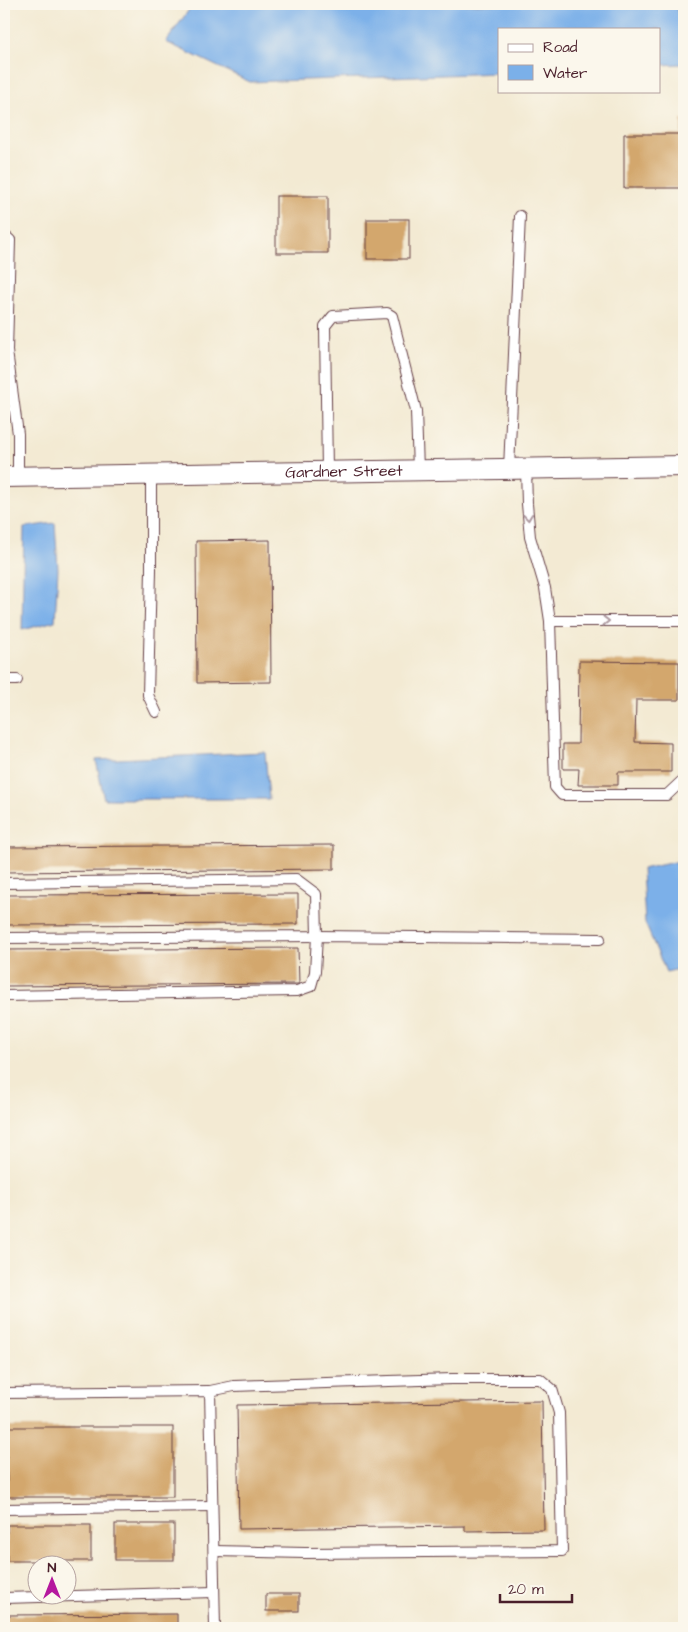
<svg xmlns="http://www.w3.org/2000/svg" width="688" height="1632" font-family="'Architects Daughter',sans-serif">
<rect width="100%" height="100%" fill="#fbf7ec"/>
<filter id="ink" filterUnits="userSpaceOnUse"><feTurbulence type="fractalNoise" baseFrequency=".02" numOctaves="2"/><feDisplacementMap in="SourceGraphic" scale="10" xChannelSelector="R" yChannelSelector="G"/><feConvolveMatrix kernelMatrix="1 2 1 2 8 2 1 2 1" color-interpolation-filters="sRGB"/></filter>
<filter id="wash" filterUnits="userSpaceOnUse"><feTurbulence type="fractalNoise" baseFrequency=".0096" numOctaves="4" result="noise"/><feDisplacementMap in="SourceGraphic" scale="20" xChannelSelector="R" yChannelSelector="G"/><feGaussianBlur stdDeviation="1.12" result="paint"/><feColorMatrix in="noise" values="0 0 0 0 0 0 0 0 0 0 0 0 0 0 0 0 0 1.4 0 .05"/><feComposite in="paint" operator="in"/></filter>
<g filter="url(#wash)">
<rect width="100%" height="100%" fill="#f3ead3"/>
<g fill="#7bb0e9" stroke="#62688a">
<path d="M193 4H676L684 36V64L659 65V29H499V73L250 82 166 42Z"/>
<path d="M55 523 58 569 55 621 22 630 24 527Z"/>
<path d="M265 752 269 799H104L96 760Z"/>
<path d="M684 860V968L666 972 645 923 642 869Z"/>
</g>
<g id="blocks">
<g fill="#d3a76d">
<path d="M681 119H684V188H624V134H681Z"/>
<rect x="276" y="196" width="52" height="57"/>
<rect x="367" y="219" width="42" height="40"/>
<path d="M270 540 271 682 197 683 196 541Z"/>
<path d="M579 661 679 662V700H636L635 742 671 743V772H618V785H578L579 769H563V744H578Z"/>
<path d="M334 845V869L4 872V847Z"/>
<path d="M298 894V924L4 925V895Z"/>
<path d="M298 948 299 984 4 986V950Z"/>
<path d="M542 1401 544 1530 465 1531V1526L239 1529 237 1405Z"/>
<rect x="7" y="1427" width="166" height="70"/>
<rect x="115" y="1524" width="59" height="36"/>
<rect x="7" y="1525" width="84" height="36"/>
<rect x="266" y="1594" width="33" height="17"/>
<path d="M177 1614V1628H4V1615Z"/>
</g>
</g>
</g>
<g filter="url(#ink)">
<use href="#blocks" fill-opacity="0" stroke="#633d44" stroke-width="1"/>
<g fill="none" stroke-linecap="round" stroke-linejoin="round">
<defs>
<g id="service">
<path d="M4 235 10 240 7 351 18 434V477"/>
<path d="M526 468 527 504 530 537 545 588 550 621H684"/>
<path d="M509 469 520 216"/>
<path d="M327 472 325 326 333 316 387 313 392 316 416 411 418 470"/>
<path d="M151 475V570L148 695 156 712"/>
<path d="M550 621 555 787 562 795H667L684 779"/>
<path d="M4 680H17"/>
<path d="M4 883 296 879 316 894 317 936 4 938"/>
<path d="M4 996 297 991 311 986 315 972 317 936 600 939"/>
<path d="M210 1391 234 1386 452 1379H540L552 1389 559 1413 562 1551 305 1553 214 1551"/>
<path d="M4 1393 210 1391 215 1628"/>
<path d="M4 1509 212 1506"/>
<path d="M4 1598 214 1592"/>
</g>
<g id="minor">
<path id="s1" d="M4 477 684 466"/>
</g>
</defs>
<use href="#service" stroke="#633d44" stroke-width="12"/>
<use href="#minor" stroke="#633d44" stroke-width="22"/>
<use href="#service" stroke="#fff" stroke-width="10"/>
<use href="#minor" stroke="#fff" stroke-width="20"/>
</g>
<defs><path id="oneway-chevron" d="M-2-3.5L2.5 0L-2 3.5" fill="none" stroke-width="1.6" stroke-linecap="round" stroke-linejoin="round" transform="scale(1.25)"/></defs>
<g stroke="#ae9aa0">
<use href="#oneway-chevron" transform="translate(528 517) rotate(84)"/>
<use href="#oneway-chevron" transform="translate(606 621)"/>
</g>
</g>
<g text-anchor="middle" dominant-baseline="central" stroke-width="4.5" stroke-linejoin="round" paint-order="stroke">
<g font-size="16" fill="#4a1f2b" stroke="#fbf7ec">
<text stroke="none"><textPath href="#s1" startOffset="340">Gardner Street</textPath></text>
</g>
</g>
<rect width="688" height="1632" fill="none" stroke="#fbf7ec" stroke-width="20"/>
<rect x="498" y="28" width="162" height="65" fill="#fbf7ec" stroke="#b4a19f"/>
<rect x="508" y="44" width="25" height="8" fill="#ffffff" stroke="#b4a19f"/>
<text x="543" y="52" font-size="15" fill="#4a1f2b">Road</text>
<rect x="508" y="65" width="25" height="15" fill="#7bb0e9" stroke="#b4a19f"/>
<text x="543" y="78" font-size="15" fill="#4a1f2b">Water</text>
<g transform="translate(52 1580)"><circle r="24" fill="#fbf7ec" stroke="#b4a19f"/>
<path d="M0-4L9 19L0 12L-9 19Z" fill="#b5179e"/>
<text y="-8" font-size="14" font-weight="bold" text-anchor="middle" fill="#4a1f2b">N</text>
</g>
<path d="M500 1594v8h72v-8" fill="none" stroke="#4a1f2b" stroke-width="2.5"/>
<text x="508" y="1594" font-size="15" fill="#4a1f2b" stroke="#fbf7ec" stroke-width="4" paint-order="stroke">20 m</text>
</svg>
